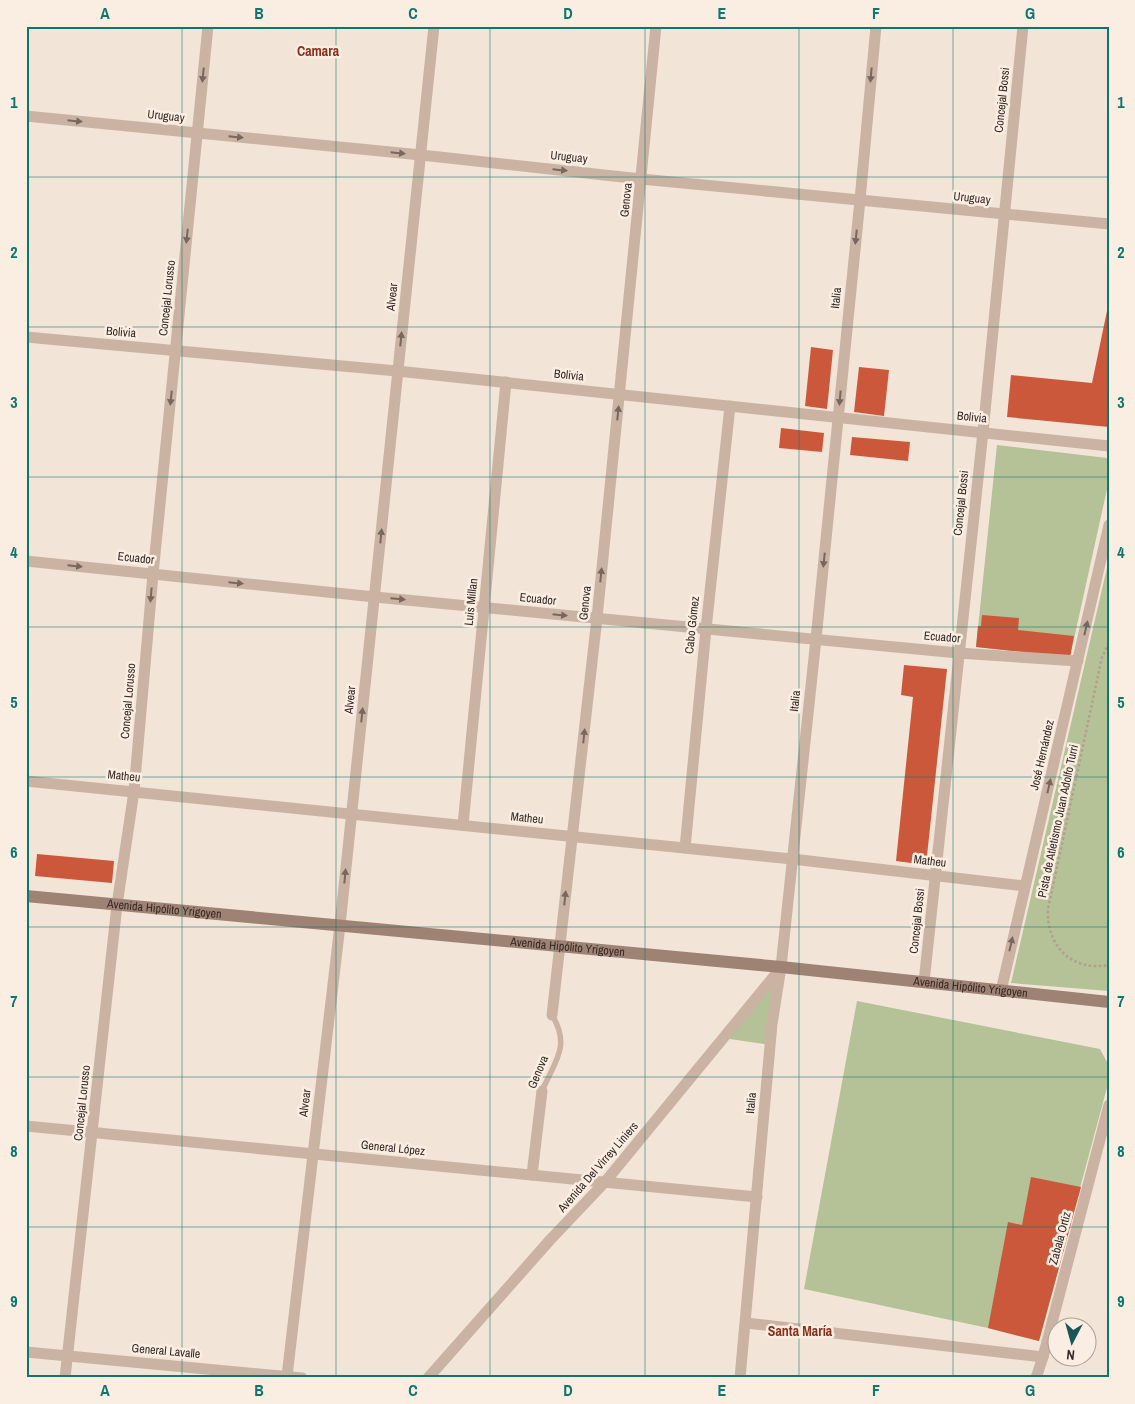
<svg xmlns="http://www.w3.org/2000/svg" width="1135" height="1404" font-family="'Archivo Narrow',sans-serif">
<rect width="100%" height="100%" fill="#f2e4d7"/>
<g fill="#b5c197">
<path d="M997 445 1107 458 1109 460V480L1070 657 976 647Z"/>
<path d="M1109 559V991L1011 983Z"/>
<path d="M778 979 770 1045 723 1038Z"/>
<path d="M857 1001 1100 1049 1109 1066V1080L1039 1341 988 1328 804 1289Z"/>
</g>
<g fill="#cc583b">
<path d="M1108 306 1109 427 1007 417 1011 375 1092 383Z"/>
<path d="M811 347 833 350 827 409 805 406Z"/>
<path d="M859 367 889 370 884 416 854 412Z"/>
<path d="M781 428 824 433 822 452 779 448Z"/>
<path d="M852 437 910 442 908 461 850 455Z"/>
<path d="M982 615 1019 618 1018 630 1074 636 1070 657 976 647 978 626H981Z"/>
<path d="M904 665 947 669 926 865 896 861 913 697 901 695Z"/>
<path d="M37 854 114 861 112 883 35 876Z"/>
<path d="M1031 1177 1081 1187 1039 1341 988 1328 1008 1222 1022 1225Z"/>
</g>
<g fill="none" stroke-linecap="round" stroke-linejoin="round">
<path stroke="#b69d8d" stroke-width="2.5" stroke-dasharray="2.5 2.5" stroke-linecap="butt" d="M1109 643 1102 657 1048 909C1046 945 1071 972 1109 965"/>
<path stroke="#cab3a3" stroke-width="5.5" d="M542 1091C555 1061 571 1046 552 1015"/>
<g stroke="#cab3a3" stroke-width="11">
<path d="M26 116 421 155 641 179 1109 224"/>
<path d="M26 337 397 371 1109 446"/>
<path d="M26 561 375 597 958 653 1078 661"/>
<path d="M26 781 792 859 1025 886"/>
<path d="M463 825 506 382"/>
<path d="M685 848 706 629 730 406"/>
<path d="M924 982 983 432 1023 26"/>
<path d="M1001 991 1109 525"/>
<path d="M552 1015 597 618 656 26"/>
<path d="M26 1126 757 1197"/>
<path d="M532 1175 542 1091"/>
<path d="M746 1323 1043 1357"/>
<path d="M26 1352 302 1378"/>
<path d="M287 1376 340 925 434 26"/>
<path d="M65 1378 117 905 134 791 153 574 208 26"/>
<path d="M428 1378 550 1240 605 1182 780 969"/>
<path d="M740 1378 772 1024 781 967 816 639 860 200 876 26"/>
<path d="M1036 1378 1043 1357 1109 1105"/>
</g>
<path stroke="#9e8274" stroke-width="12" id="s1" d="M26 896 781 967 1109 1002"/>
</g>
<defs><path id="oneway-solid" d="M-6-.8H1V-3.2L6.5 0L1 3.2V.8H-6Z" transform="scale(1.25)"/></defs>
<g fill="#78675e">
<use href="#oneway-solid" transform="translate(203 75) rotate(96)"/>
<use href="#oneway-solid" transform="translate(871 75) rotate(95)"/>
<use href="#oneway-solid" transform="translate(75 121) rotate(6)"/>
<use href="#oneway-solid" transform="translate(236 137) rotate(6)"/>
<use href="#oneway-solid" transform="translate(398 153) rotate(6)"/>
<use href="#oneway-solid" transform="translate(560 170) rotate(6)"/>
<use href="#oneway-solid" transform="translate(187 236) rotate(96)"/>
<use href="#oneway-solid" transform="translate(856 237) rotate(96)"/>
<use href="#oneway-solid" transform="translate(401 339) rotate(-84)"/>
<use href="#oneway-solid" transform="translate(171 398) rotate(96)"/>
<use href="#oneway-solid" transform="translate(840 398) rotate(95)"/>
<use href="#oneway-solid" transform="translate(618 413) rotate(-84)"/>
<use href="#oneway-solid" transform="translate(381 536) rotate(-84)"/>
<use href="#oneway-solid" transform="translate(824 560) rotate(96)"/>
<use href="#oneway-solid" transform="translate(75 566) rotate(6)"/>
<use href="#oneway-solid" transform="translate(601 575) rotate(-84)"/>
<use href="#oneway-solid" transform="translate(236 583) rotate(6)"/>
<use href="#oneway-solid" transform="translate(151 595) rotate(95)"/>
<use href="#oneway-solid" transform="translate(398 599) rotate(5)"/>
<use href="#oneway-solid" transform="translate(560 615) rotate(6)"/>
<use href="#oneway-solid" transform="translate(1086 628) rotate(-77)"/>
<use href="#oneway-solid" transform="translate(362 715) rotate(-84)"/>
<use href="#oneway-solid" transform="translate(584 736) rotate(-84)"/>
<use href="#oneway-solid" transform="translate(1049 786) rotate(-77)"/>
<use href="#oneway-solid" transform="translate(345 876) rotate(-85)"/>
<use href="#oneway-solid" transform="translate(565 898) rotate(-84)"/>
<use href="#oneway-solid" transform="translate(1011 944) rotate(-77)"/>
</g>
<path fill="none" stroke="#0f766e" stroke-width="1" stroke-opacity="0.55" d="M182 26V1378M336 26V1378M490 26V1378M645 26V1378M799 26V1378M953 26V1378M26 177H1109M26 327H1109M26 477H1109M26 627H1109M26 777H1109M26 927H1109M26 1077H1109M26 1227H1109"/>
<g text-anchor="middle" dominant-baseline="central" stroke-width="5" stroke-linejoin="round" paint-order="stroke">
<g font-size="12" fill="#352925" stroke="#faeee3">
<text transform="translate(1002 100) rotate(-84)">Concejal Bossi</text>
<text transform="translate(166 116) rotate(6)">Uruguay</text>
<text transform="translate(569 157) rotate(6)">Uruguay</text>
<text transform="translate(972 198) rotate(6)">Uruguay</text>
<text transform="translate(626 200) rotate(-84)">Genova</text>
<text transform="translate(392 297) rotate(-84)">Alvear</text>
<text transform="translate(167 298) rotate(-84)">Concejal Lorusso</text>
<text transform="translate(836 298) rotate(-84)">Italia</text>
<text transform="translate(121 332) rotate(5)">Bolivia</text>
<text transform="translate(569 375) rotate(6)">Bolivia</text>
<text transform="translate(972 417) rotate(6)">Bolivia</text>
<text transform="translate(961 503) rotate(-84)">Concejal Bossi</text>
<text transform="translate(136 558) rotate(6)">Ecuador</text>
<text transform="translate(538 599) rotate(6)">Ecuador</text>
<text transform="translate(471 602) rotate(-84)">Luis Millan</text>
<text transform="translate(585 603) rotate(-84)">Genova</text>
<text transform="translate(692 625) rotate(-84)">Cabo Gómez</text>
<text transform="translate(942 637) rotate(5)">Ecuador</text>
<text transform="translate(350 700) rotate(-84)">Alvear</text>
<text transform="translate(128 701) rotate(-85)">Concejal Lorusso</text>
<text transform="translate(795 701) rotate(-84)">Italia</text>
<text transform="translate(1042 755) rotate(-77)">José Hernández</text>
<text transform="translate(124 776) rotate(6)">Matheu</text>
<text transform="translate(527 818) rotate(6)">Matheu</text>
<text transform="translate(1058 821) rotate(-78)">Pista de Atletismo Juan Adolfo Turri</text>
<text transform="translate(930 861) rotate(7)">Matheu</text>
<text stroke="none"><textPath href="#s1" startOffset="139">Avenida Hipólito Yrigoyen</textPath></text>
<text transform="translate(917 921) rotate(-84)">Concejal Bossi</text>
<text stroke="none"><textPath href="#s1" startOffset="544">Avenida Hipólito Yrigoyen</textPath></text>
<text stroke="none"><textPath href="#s1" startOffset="949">Avenida Hipólito Yrigoyen</textPath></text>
<text transform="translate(538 1072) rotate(-67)">Genova</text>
<text transform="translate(82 1103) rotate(-84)">Concejal Lorusso</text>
<text transform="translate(305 1103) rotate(-83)">Alvear</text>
<text transform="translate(751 1103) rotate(-85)">Italia</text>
<text transform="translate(393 1148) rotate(6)">General López</text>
<text transform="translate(598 1167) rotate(-49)">Avenida Del Virrey Liniers</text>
<text transform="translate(1060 1238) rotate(-75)">Zabala Ortiz</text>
<text transform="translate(166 1351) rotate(5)">General Lavalle</text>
</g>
<g font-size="14" font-weight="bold" fill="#87301b" stroke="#faeee3">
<text x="318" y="51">Camara</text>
<text x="800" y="1331">Santa María</text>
</g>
</g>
<rect width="1135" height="1404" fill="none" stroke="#faeee3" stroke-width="55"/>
<g transform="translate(1072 1342) rotate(186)"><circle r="24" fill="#faeee3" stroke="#ab9f97"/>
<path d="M0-4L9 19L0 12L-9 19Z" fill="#195658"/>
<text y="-8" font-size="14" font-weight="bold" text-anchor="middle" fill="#352925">N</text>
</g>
<rect x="28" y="28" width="1080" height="1348" fill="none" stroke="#0f766e" stroke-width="2"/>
<g font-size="16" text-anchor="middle" font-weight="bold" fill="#0f766e">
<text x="105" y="19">A</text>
<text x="259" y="19">B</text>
<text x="413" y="19">C</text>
<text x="568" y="19">D</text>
<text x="722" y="19">E</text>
<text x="876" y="19">F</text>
<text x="1030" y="19">G</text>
<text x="14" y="108">1</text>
<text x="1121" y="108">1</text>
<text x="14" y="258">2</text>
<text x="1121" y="258">2</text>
<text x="14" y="408">3</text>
<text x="1121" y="408">3</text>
<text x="14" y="558">4</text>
<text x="1121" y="558">4</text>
<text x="14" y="708">5</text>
<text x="1121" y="708">5</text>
<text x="14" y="858">6</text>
<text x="1121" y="858">6</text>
<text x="14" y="1007">7</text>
<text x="1121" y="1007">7</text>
<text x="14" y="1157">8</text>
<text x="1121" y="1157">8</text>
<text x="14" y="1307">9</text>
<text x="1121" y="1307">9</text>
<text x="105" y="1396">A</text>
<text x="259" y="1396">B</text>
<text x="413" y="1396">C</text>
<text x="568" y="1396">D</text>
<text x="722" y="1396">E</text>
<text x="876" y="1396">F</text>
<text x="1030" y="1396">G</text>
</g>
</svg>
